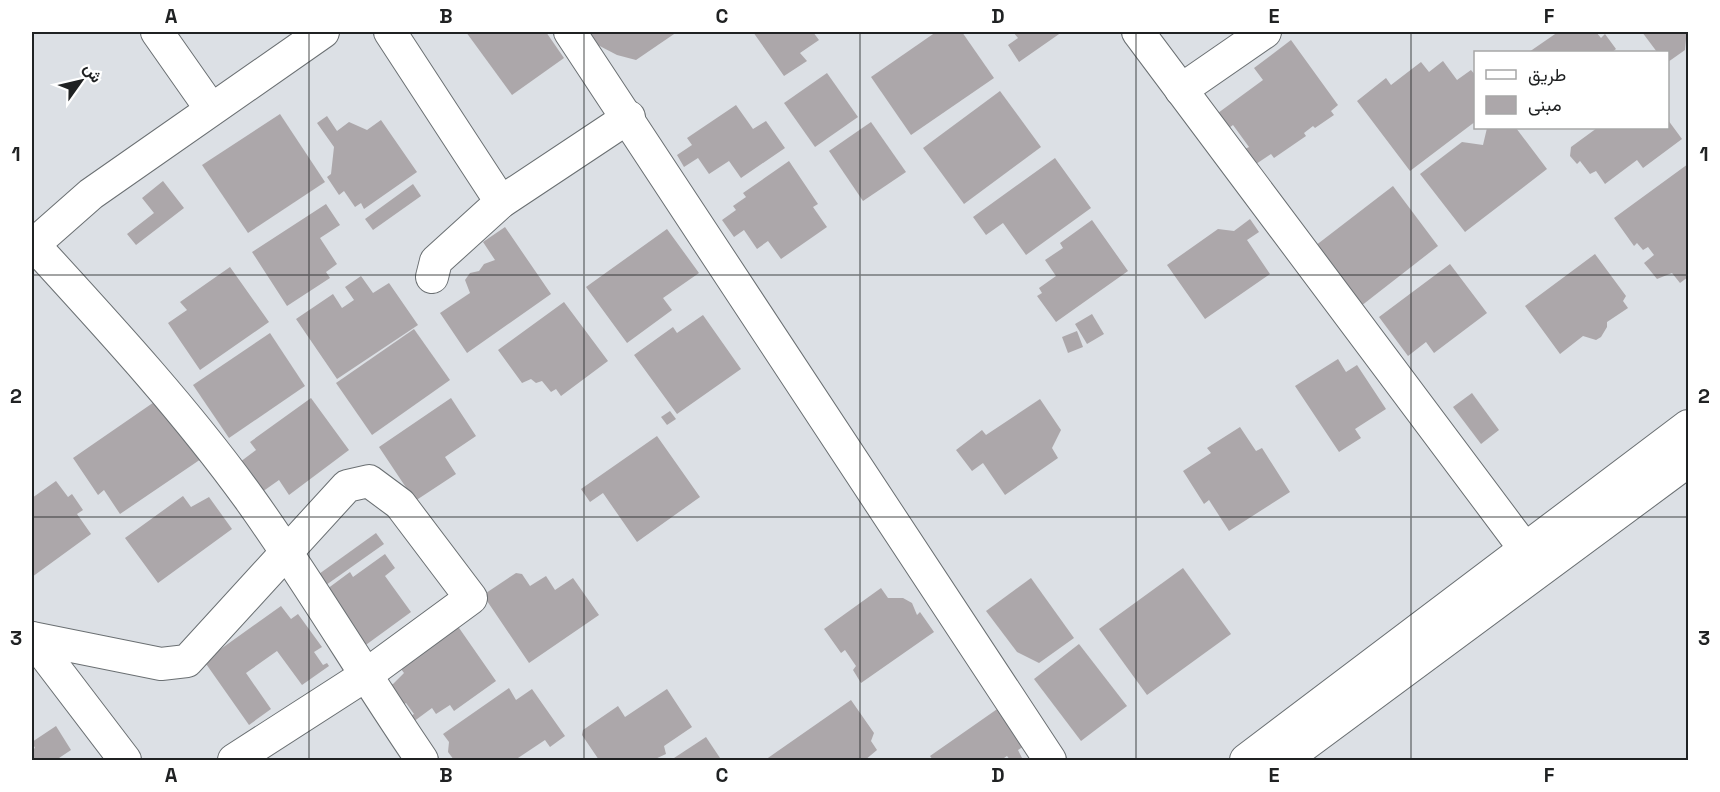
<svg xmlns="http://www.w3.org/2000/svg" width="1720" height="792" font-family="'Space Grotesk',Vazirmatn,sans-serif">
<rect width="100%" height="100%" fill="#dce0e5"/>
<g fill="#aca7aa">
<path d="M466 32H546L564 58 512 95Z"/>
<path d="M589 32H677L636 60 617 55 592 42Z"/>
<path d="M753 32H813L819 40 800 53 807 61 784 76Z"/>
<path d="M936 32H962L994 78 911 135 871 77Z"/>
<path d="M1013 32H1062L1019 62 1008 45 1018 38Z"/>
<path d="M1558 32 1563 34 1596 32 1601 38 1605 34 1616 49 1612 52H1529Z"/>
<path d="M1642 32H1688V39H1686L1685 50 1668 62V52H1657Z"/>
<path d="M1291 40 1338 105 1331 111 1334 115 1315 128 1313 126 1304 133 1306 136 1274 158 1271 154 1256 164 1245 149 1249 147 1233 125 1229 128 1218 113 1263 80 1254 68Z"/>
<path d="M1443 61 1457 80 1471 70 1476 76V121L1410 171 1357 101 1386 78 1391 85 1421 62 1429 72Z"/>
<path d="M827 73 858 117 815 147 784 103Z"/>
<path d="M1000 91 1041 147 964 204 923 148Z"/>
<path d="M736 105 753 129 766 121 785 148 741 178 729 161 709 174 698 158 684 167 677 155 692 145 687 138Z"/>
<path d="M280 114 325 182 248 233 202 165Z"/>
<path d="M327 116 337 131 349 122 367 130 381 120 417 172 364 209 361 203 355 207 344 191 339 195 327 177 331 174 334 147 317 123Z"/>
<path d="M1668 120 1682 139 1643 168 1637 160 1605 184 1596 171 1590 174 1580 161 1577 164 1570 156 1571 147 1597 128H1668Z"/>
<path d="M871 122 906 172 863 201 829 151Z"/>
<path d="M1487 128H1516L1547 169 1465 232 1420 174 1462 142 1483 145Z"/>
<path d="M1055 158 1091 208 1026 255 1003 223 986 235 973 217Z"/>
<path d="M789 161 818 204 813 207 827 227 781 259 768 241 757 249 744 230 734 237 722 220 736 210 733 206 746 197 743 193Z"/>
<path d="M1688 164V277L1680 283 1672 273 1657 279 1644 263 1654 255 1648 247 1643 250 1637 243 1634 246 1614 218Z"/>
<path d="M163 181 184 208 136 245 127 234 154 213 142 198Z"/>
<path d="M413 184 421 196 373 230 365 219Z"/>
<path d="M1393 186 1438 246 1361 306 1315 246Z"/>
<path d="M326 204 340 225 320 238 337 264 326 272 330 278 287 306 252 252Z"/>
<path d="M1250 219 1259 232 1247 240 1270 274 1205 319 1167 265 1218 229 1234 231Z"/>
<path d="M1092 220 1128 271 1056 322 1037 296 1042 293 1039 288 1056 276 1045 260 1063 248 1060 243Z"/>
<path d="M505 227 551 294 467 353 440 313 470 293 465 280 470 273 479 271 484 264 495 260 483 242Z"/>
<path d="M667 229 699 273 663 298 672 310 627 343 586 287Z"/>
<path d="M1595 254 1626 296 1623 301 1628 308 1607 322V327L1601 337 1596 340 1583 336 1560 354 1525 306Z"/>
<path d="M1450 264 1487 313 1434 353 1426 342 1408 356 1379 317Z"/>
<path d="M230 267 269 322 200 370 168 323 187 310 180 302Z"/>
<path d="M361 276 373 293 389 283 418 325 337 379 296 319 333 294 342 308 354 300 345 287Z"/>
<path d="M564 302 608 361 561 396 556 389 551 392 542 381 536 383 531 379 522 383 498 350Z"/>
<path d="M1092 314 1104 334 1087 344 1075 324Z"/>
<path d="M703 315 741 369 677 414 634 355 673 327 677 333Z"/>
<path d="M414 329 450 380 372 435 336 383Z"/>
<path d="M1077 331 1083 347 1068 353 1062 337Z"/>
<path d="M270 333 305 386 229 438 193 385Z"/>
<path d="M1338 359 1346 372 1357 365 1386 409 1355 429 1361 438 1339 452 1295 386Z"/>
<path d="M1472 393 1499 430 1481 444 1453 407Z"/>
<path d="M160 398 201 459 120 514 104 490 98 495 73 458Z"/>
<path d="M311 398 349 450 289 495 279 480 262 492 240 462 256 450 250 442Z"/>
<path d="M451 398 476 436 445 457 456 474 415 501 379 447Z"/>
<path d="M1040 399 1061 430 1052 448 1058 458 1005 495 983 463 972 471 956 450 982 430 986 435Z"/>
<path d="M670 411 676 419 667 425 661 417Z"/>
<path d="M1240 427 1256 451 1262 448 1290 492 1229 531 1209 500 1204 504 1183 471 1211 453 1207 448Z"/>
<path d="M657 436 700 497 637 542 603 493 590 502 581 489Z"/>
<path d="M56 481 68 497 72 494 83 510 77 514 91 534 32 577V498Z"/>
<path d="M183 496 191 507 209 497 232 529 158 583 125 538Z"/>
<path d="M376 533 384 544 319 590 312 579Z"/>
<path d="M385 554 395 568 385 576 411 612 363 647 323 592 350 572 353 577Z"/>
<path d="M1183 568 1231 634 1147 695 1099 629Z"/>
<path d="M516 573 522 574 530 586 546 576 555 590 573 578 599 615 529 663 483 595Z"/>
<path d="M1031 578 1074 638 1039 663 1017 652 986 611Z"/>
<path d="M881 588 888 598H903L912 603 917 615 920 612 934 632 861 683 853 670 856 666 845 650 841 653 824 629Z"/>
<path d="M281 606 291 619 298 614 322 647 314 652 323 665 327 663 329 666 302 685 277 651 246 673 271 709 249 725 204 661Z"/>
<path d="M457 625 496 681 454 711 450 705 436 714 432 708 413 722 409 717 414 714 406 703 398 708 389 683 393 684 404 673 395 661Z"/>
<path d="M1079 644 1127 706 1081 741 1034 679Z"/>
<path d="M509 688 516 700 532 689 565 736 550 747 545 740 515 760H454L448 752 449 742 443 734Z"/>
<path d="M667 689 692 727 664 746 666 754 653 760H599L582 735 583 730 618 706 625 717Z"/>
<path d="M851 700 874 733 871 741 877 750 865 760H765Z"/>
<path d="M1003 705 1029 743 1018 750 1023 760H1010L1007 756 1001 760H933L930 756Z"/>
<path d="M56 726 71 750 56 760H32V750L35 748 32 742Z"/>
<path d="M706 737 720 758 717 760H671Z"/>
</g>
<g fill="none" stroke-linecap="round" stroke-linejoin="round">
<defs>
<g id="street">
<path d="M157 32 211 109"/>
<path d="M390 32 501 202"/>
<path d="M570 32 1050 760"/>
<path d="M1138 32 1525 549"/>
<path d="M1181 90 1265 32"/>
<path d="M33 244C108 326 184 408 249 498 310 583 363 674 422 760"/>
<path d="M32 246 91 194 323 32"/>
<path d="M432 277 436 261 501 202 629 117"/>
<path d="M32 638 161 664 187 661 347 486 369 481 400 504 471 598 366 675 234 760"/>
<path d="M32 638 125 760"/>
<path d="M1246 760 1688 426"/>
<path d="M1284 760 1688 461"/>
</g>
</defs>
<use href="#street" stroke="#6a6f72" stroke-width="34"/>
<use href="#street" stroke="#fff" stroke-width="32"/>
</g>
<path fill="none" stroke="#202223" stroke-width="1.5" stroke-opacity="0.55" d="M309 32V760M584 32V760M860 32V760M1136 32V760M1411 32V760M32 275H1688M32 517H1688"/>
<rect width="1720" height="792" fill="none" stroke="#ffffff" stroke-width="66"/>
<rect x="1474" y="51" width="195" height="78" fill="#ffffff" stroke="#a6a7a7" stroke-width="1.5"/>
<rect x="1486" y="70" width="30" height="9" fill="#ffffff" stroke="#a6a7a7" stroke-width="1.5"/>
<text x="1528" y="81" font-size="18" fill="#202223">طريق</text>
<rect x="1486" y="96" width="30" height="18" fill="#aca7aa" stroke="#a6a7a7" stroke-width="1.5"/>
<text x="1528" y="111" font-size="18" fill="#202223">مبنى</text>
<g transform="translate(81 81) rotate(56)" stroke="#ffffff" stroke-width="4.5" paint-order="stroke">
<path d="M0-4.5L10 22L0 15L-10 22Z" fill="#202223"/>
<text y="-9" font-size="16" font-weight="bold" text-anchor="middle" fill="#202223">ش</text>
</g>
<rect x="33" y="33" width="1654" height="726" fill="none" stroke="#202223" stroke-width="2"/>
<g font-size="20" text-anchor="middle" font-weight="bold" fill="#202223">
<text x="171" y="23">A</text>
<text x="446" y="23">B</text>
<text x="722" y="23">C</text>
<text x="998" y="23">D</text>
<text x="1274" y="23">E</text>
<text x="1549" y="23">F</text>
<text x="16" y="161">1</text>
<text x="1704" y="161">1</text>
<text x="16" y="403">2</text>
<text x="1704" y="403">2</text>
<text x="16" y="645">3</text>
<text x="1704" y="645">3</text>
<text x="171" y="782">A</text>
<text x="446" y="782">B</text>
<text x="722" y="782">C</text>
<text x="998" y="782">D</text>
<text x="1274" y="782">E</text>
<text x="1549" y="782">F</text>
</g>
</svg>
